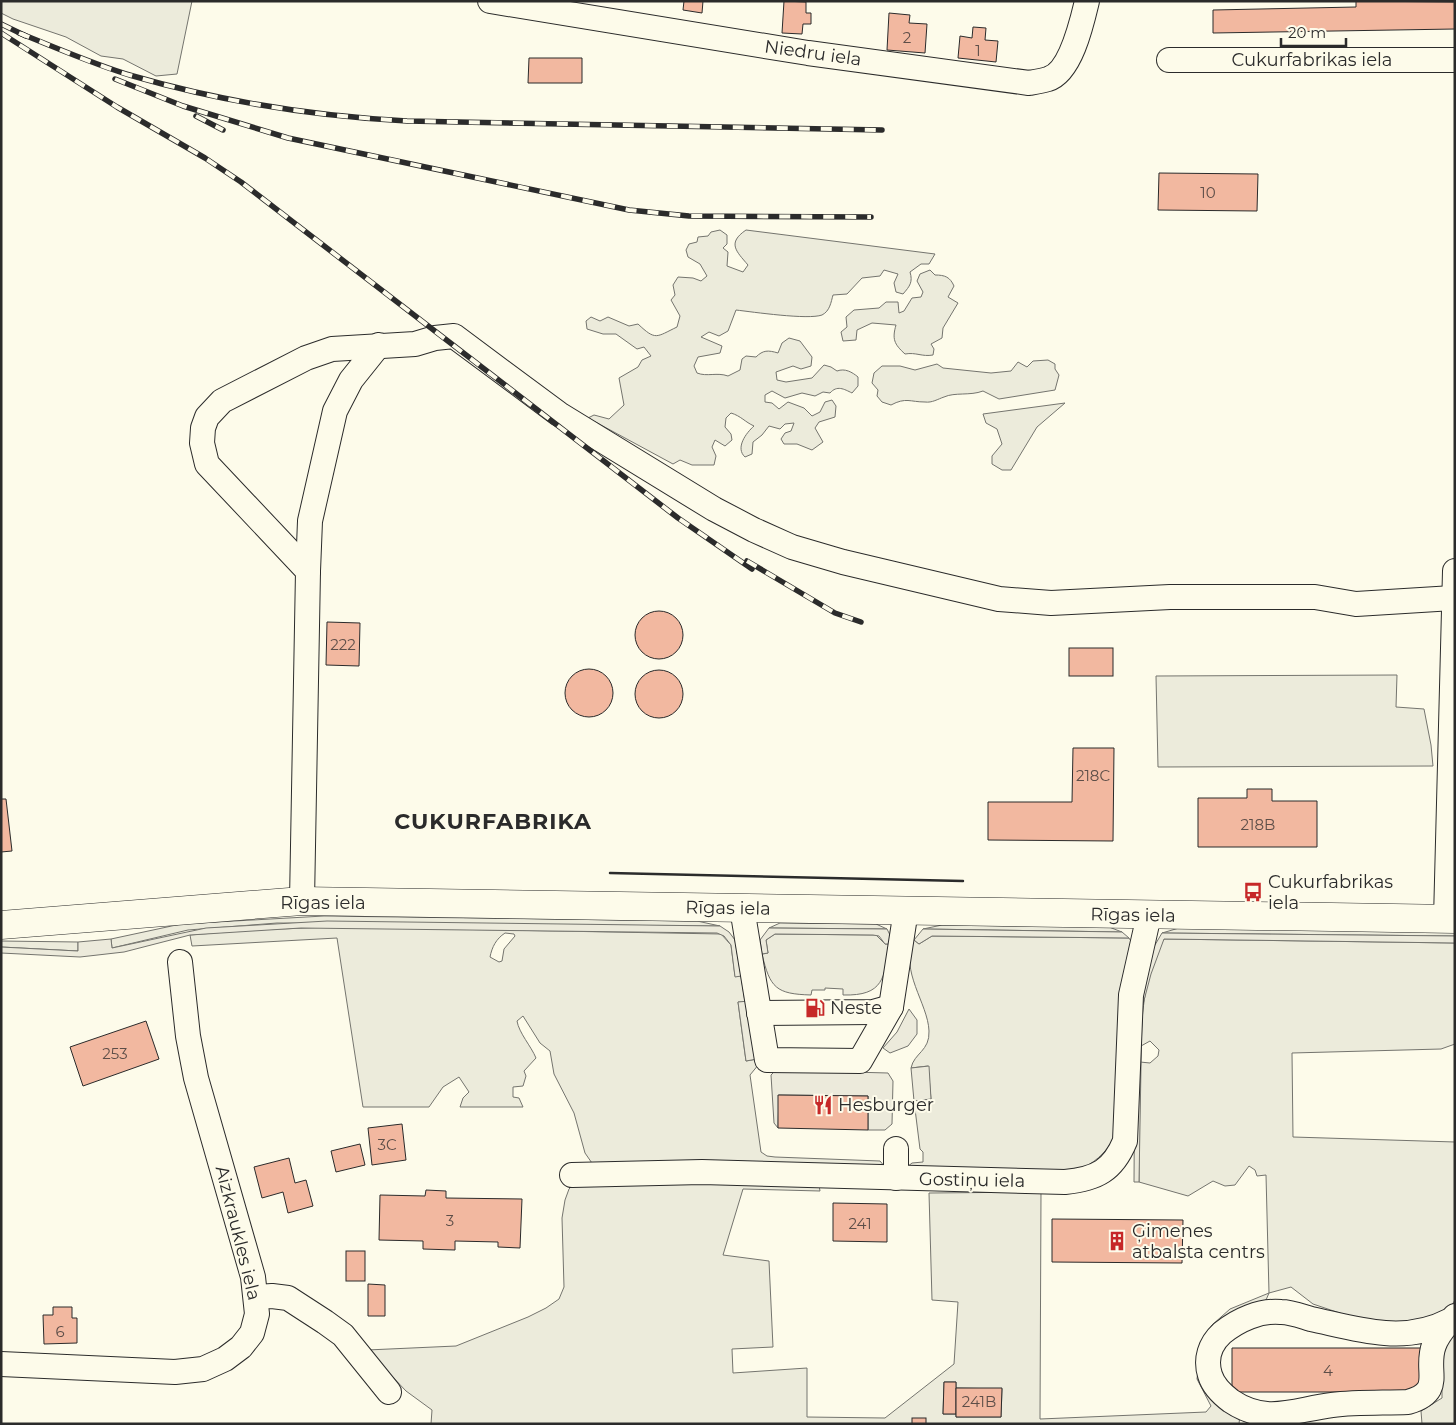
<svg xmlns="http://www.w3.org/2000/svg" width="1456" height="1425" font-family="Montserrat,sans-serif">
<rect width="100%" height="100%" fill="#fdfbea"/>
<g fill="#ecebdb" stroke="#74746e" fill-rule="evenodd">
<path d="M1 1H192L177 74 156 76 123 59 101 56 66 37 13 19 1 13Z"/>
<path d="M720 230 727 235V244L723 248 728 252 727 266 743 272 748 265C736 251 727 243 746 230L935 254 929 264H921L910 272C913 282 910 286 903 294L896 292 894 283 898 274 884 270 880 276 862 278 847 294 833 295C831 302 830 311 822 315 808 320 753 312 736 310L728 331 719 336 709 332 701 337 722 346 720 353 698 357 694 366 697 373C707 377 717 372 728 376L740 370 742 359 746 356 756 357C763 350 768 350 778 353L782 343 789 338 800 341 812 357 811 366 801 369 793 366 776 372 777 380 786 382 812 378 824 365 831 367 837 371C845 368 852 372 858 377V386L852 393C844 389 837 385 830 393L823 392 815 396 802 393 785 398 772 391 765 395V402L772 403 779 409 788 402 804 408 812 416 820 412 825 402 832 400 836 406 835 417 819 422 815 428 823 442 812 450 797 444H784L781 439 785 433 791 431 794 423 785 424 780 429 769 426 762 435 753 442 752 454 745 457C735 448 746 433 754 426 745 422 741 416 731 413L726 418 725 427 731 434 732 440 725 446 715 440 712 447 716 456 714 465H692L680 460 673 464 588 418 594 415 609 419 624 405 619 378 638 367 642 360 651 356 644 347 637 349 616 334H603L587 329 586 321 591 317 600 321 608 317 629 326 638 324C656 341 656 337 677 327L680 316 671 300 675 295 673 285 678 277 693 278 701 281 707 276 700 264 688 257 686 250 689 244 697 242 698 237 708 236 711 232Z"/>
<path d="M930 270 935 275C945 275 950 277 954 286L948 297 958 303 943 328 942 338 931 344 934 349 933 355C922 357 916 352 905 354 894 344 892 339 896 325L872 323 857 330 856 340 843 341 841 332 847 327 846 317 854 310 879 308 886 302H898L899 313 904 311 912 298 921 297 923 292 917 281 920 274Z"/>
<path d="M1048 360 1055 364V369L1059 375 1055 390 999 399 983 391C970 396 955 392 944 397 938 399 932 403 925 402 910 402 906 397 891 405L882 402 877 396 878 390 872 383 874 373 882 366H900L915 370 937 364 943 368 991 373 1011 371 1018 362 1027 367 1033 361Z"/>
<path d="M1065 403 1037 427 1011 470H1002L992 464V456L1002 444 997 429 986 423 983 414Z"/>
<path d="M1397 675 1396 707 1424 709 1431 745 1433 766 1158 767 1156 676Z"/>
<path d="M324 916 697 921 720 926 277 923 188 930 112 948 111 939 181 924Z"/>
<path d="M780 923 876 924 887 929 769 928Z"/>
<path d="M942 925 1109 927 1122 932 923 929Z"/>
<path d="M335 927 721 934 731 945 735 976H741L745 1002H738L746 1061 757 1059 759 1064 750 1075 761 1152 767 1156 775 1157 880 1161 885 1167 594 1166 585 1153 574 1113 554 1074 550 1051 540 1043 523 1016 517 1021C519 1033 531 1046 536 1058L524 1071 526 1076 523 1086 513 1087V1097L519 1098 523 1107H460L463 1098 469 1092 459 1077 443 1087 429 1107H363L337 938 192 946 190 935 250 930ZM505 933 514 934 515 936 504 949 502 961 499 962 490 957C492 947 496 939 505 933Z"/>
<path d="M1179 928 1455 931V936L1162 933Z"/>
<path d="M775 934 876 935 885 944H890C884 978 884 996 843 995V989L825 988V990H812L811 995C776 994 770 988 762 954L768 953 766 940Z"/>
<path d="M932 936 1129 938 1132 943 1115 1136C1106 1154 1093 1164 1075 1172L907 1167 912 1163 923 1162V1152L920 1149 914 1101 931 1099 928 1066 911 1068C914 1053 930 1051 929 1031 928 1003 899 971 914 940L919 944Z"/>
<path d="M1164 939 1455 943V1044L1441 1049 1292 1053 1293 1137 1455 1142V1300L1450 1308 1419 1326 1369 1323 1313 1304 1291 1287 1269 1293 1266 1300 1206 1346 1240 1414 1239 1424H431L432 1410 406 1391 367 1350 456 1346 528 1317 546 1308 559 1299 564 1287 562 1218 565 1200 569 1189 576 1182 819 1185 820 1191 743 1189 723 1255 769 1261 773 1347 732 1349 733 1373 807 1368V1417L885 1418 954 1364 958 1302 932 1300 929 1193 1041 1192 1040 1419 1206 1412 1211 1406 1197 1379 1201 1344 1212 1325 1230 1309 1269 1293 1266 1175 1257 1176 1255 1170 1249 1166 1235 1185 1225 1186 1213 1181 1188 1196 1139 1182 1140 1062 1150 1063 1158 1056 1159 1050 1150 1041 1141 1046C1141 1014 1146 967 1164 939ZM944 1382H956V1388L1002 1389 1001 1417H956V1414H943Z"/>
<path d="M1 941 78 942V951L1 947Z"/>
<path d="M1455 1332V1424H1422L1421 1411 1442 1398V1348Z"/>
</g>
<g fill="#eceadb" stroke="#74746e">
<path d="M327 921 720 926 729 932 735 940 741 976 735 977 731 945 724 936 717 933 301 928 190 935 124 952 80 957 1 953V947L78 951V942L111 939 112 948 206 928Z"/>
<path d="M769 928 887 929 890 935V944H885L879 936 873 935 775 934 766 940 768 953 762 954 760 940Z"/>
<path d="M923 929 1122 932 1129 938 932 936 919 944 914 940Z"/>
<path d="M1162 933 1455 936V943L1164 939 1151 974 1142 1008 1139 1182H1134L1135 1019 1152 950Z"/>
<path d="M749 1001 757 1059 746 1061 738 1002Z"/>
<path d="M909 1009 917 1020V1034L908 1046 890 1053 883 1048 897 1032Z"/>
<path d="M929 1066 931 1099 914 1101 911 1068Z"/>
<path d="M776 1070 888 1073 893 1081 892 1124 885 1130H868V1096L779 1095 778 1128 774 1123 771 1075Z"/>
</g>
<g fill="#f2b8a0" stroke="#2b2b2b">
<path d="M684 1H703L702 13 683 10Z"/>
<path d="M784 1 806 2V13H811V24H803L802 34 782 33Z"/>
<path d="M1356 1 1455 2V29L1213 33V10L1356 7Z"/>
<path d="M889 13 910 15 909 23 927 24 925 53 887 50Z"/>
<path d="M973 27 986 28 985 40 998 41 996 62 958 58 960 36 972 38Z"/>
<path d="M529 58H582V83H528Z"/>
<path d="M1159 173 1258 174 1257 211 1158 210Z"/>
<circle cx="659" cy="635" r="24"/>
<path d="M327 622 360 623 359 666 326 665Z"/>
<rect x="1069" y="648" width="44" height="28"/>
<circle cx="589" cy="693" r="24"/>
<circle cx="659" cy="694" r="24"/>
<path d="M1073 748H1114L1113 841 988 840V802H1072Z"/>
<path d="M1247 789H1272V801H1317V847H1198V798H1247Z"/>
<path d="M1 799H6L12 851 1 852Z"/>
<path d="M146 1021 159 1059 83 1086 70 1047Z"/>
<path d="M778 1095 868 1096V1130L778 1128Z"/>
<path d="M402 1124 406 1160 372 1165 368 1128Z"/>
<path d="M360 1144 365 1165 336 1172 331 1151Z"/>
<path d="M289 1158 295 1183 306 1180 313 1206 288 1213 283 1192 262 1198 254 1167Z"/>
<path d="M426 1190 446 1191V1198L522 1199 520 1248 498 1247V1242L455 1241V1250L423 1249V1241L379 1240 380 1195 425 1196Z"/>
<path d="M833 1203 887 1204V1242L833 1241Z"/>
<path d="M1052 1219 1183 1220 1182 1263 1052 1262Z"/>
<rect x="346" y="1251" width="19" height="30"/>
<path d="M368 1284 385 1285V1316H368Z"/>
<path d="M53 1307H72V1318H77V1343L44 1344 43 1315H53Z"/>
<path d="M1232 1348H1423L1424 1392H1232Z"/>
<path d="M944 1382H956V1414H943Z"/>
<path d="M956 1388H1002L1001 1417H956Z"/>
<rect x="912" y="1418" width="14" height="6"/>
</g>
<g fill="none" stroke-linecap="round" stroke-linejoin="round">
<defs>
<g id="minor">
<path d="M490 1 808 53 1029 83C1035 82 1042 81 1048 79 1071 72 1082 22 1087 1"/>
<path d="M1169 60H1455"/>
<path d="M308 571 310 521 335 411 351 380 379 345"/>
<path d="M302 901 308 571 207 464 202 443 203 428 207 417 222 401 306 358 332 349 415 344 435 338 454 336 559 414 714 509 754 530 792 547 843 562 999 599 1051 603 1170 597H1315L1356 604 1453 598"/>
<path d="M742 908 767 1060 860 1061 891 1007 906 910"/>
<path d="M1446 919 1455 571"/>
<path d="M759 1013 873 1012 891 1007"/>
<path d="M896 1149V1178"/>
<path d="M572 1175 702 1172 1065 1182C1097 1179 1113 1170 1125 1141L1131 995 1149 915"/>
<path d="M257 1297 272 1296 288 1298 325 1322 343 1335 389 1392"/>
<path d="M1451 1320C1430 1331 1409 1335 1385 1333 1360 1331 1335 1324 1311 1319 1301 1316 1291 1312 1281 1312 1260 1310 1238 1320 1222 1333 1210 1344 1205 1359 1210 1375 1213 1385 1223 1395 1231 1401 1267 1425 1293 1410 1332 1405 1357 1402 1383 1403 1408 1402 1446 1391 1424 1371 1434 1345 1438 1334 1447 1324 1455 1316"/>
<path d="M1 1364 175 1372 203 1369 225 1359 241 1347 252 1333 257 1314 253 1277 196 1078 188 1036 180 962"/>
</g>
<path id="highway" d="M1 925 302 901 1455 919"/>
</defs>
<use href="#minor" stroke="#2b2b2b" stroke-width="26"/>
<use href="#highway" stroke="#2b2b2b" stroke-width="29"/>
<use href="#minor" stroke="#fdfbea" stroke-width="24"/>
<use href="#highway" stroke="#fdfbea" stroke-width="28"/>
<defs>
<g id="rail">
<path d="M1 24 26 36"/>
<path d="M1 33 117 107 205 158 241 182 678 518 752 569"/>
<path d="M19 33C57 48 95 65 133 76 223 102 314 116 407 121L882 130"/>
<path d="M115 79 183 106 288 138 629 210 689 216 871 217"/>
<path d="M196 116 223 130"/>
<path d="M747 561 835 613 861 622"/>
</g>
</defs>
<use href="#rail" stroke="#2b2b2b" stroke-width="5.5"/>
<use href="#rail" stroke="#fdfbea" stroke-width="4" stroke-dasharray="11" stroke-linecap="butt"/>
<path stroke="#2b2b2b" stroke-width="2.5" d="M610 873 963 881"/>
</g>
<defs>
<symbol id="bus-bare" viewBox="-9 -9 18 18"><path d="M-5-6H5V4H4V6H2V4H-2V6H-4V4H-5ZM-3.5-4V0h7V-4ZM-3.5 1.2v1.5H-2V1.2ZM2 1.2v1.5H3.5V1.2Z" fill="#c62828" stroke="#fdfbea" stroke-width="2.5" paint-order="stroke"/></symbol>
<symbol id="fuel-bare" viewBox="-9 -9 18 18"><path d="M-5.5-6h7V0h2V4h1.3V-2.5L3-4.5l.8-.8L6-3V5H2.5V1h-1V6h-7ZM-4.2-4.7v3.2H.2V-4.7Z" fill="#c62828" stroke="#fdfbea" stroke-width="2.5" paint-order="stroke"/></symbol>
<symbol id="restaurant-bare" viewBox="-9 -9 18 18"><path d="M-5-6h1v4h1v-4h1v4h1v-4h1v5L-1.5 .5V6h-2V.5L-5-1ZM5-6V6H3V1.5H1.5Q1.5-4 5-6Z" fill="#c62828" stroke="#fdfbea" stroke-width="2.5" paint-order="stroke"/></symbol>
<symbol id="building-bare" viewBox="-9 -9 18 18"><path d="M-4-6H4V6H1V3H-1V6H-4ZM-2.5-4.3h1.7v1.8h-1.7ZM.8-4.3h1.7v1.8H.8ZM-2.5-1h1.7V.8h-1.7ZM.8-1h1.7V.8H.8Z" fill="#c62828" stroke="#fdfbea" stroke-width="2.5" paint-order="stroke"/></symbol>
</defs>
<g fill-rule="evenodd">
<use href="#bus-bare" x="1239" y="878" width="28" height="28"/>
<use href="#fuel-bare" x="801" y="994" width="28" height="28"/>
<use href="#restaurant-bare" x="809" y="1091" width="28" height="28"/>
<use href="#building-bare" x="1103" y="1227" width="28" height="28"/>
</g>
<g text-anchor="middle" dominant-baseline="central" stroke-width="4" stroke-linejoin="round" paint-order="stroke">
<g font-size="15" fill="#5d4e48">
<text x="907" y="37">2</text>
<text x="978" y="50">1</text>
<text x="1208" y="192">10</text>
<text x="343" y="644">222</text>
<text x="1093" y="775">218C</text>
<text x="1258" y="824">218B</text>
<text x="115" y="1053">253</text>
<text x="387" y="1144">3C</text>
<text x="450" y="1220">3</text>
<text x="860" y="1223">241</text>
<text x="60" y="1331">6</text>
<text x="1328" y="1370">4</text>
<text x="979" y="1401">241B</text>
</g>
<g font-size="18" fill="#2b2b2b" stroke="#fdfbea">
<text transform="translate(813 53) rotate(8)">Niedru iela</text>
<text x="1312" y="60">Cukurfabrikas iela</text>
<text x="323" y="903">Rīgas iela</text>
<text transform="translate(728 908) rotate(1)">Rīgas iela</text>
<text transform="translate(1133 915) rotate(1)">Rīgas iela</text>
<text transform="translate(972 1180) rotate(1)">Gostiņu iela</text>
<text transform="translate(238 1233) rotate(76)">Aizkraukles iela</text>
</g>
<g font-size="18" fill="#2b2b2b" stroke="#fdfbea" text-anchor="start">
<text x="1268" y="882">Cukurfabrikas<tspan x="1268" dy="21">iela</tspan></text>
<text x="830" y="1008">Neste</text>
<text x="838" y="1105">Hesburger</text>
<text x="1132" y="1231">Ģimenes<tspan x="1132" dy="21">atbalsta centrs</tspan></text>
</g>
<g font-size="22" font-weight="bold" letter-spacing="1" fill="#2b2b2b" stroke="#fdfbea">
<text x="493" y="821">CUKURFABRIKA</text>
</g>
</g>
<rect width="1456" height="1425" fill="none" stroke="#2b2b2b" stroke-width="5"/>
<path d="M1281 38v8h65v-8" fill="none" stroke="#2b2b2b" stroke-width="2.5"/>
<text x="1288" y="38" font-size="15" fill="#2b2b2b" stroke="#fdfbea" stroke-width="4" paint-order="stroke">20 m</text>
</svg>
